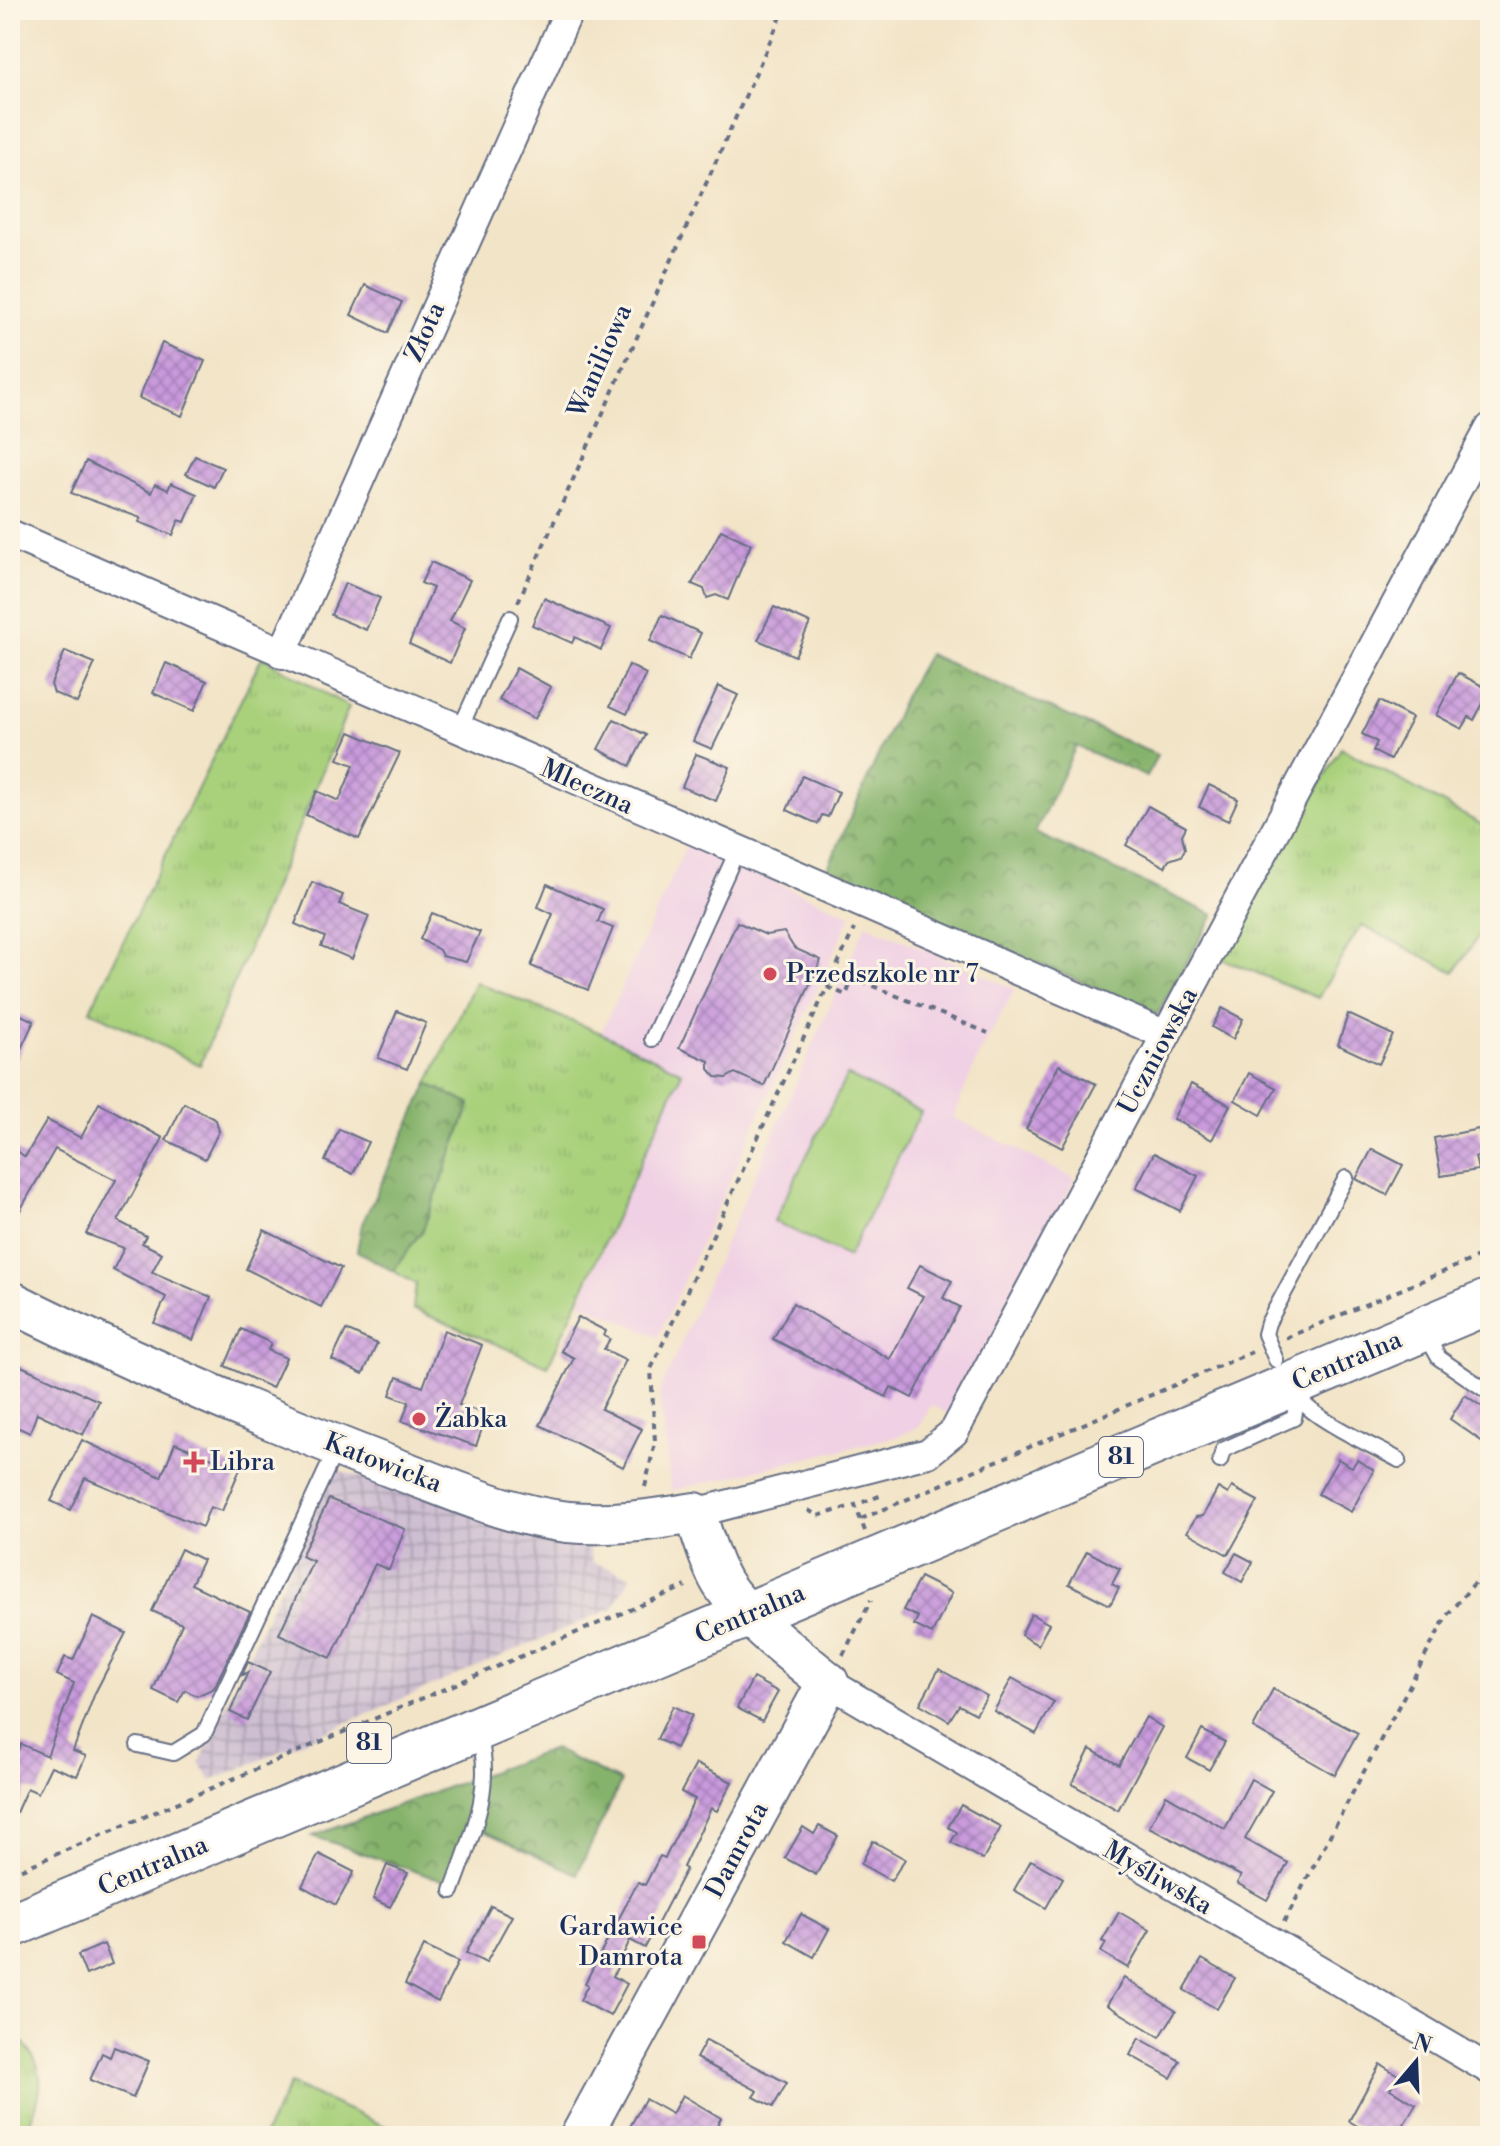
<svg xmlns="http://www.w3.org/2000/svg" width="1500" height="2146" font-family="'Libre Bodoni',serif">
<defs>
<pattern id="industrial-grid" width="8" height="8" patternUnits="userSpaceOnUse" patternTransform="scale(2)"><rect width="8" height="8" fill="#cebed1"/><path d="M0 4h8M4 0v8" fill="none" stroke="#a69bad"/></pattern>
<pattern id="grass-tufts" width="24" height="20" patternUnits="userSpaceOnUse" patternTransform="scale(2)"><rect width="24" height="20" fill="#a9d17c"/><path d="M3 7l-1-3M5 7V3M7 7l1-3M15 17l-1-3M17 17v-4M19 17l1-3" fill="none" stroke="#91b46e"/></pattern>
<pattern id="forest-crowns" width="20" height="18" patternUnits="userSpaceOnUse" patternTransform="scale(2)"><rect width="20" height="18" fill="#86b36c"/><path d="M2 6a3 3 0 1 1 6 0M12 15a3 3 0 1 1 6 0" fill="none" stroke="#6d925c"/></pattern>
<pattern id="building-cross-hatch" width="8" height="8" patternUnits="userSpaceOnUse" patternTransform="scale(2)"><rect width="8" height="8" fill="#c99adc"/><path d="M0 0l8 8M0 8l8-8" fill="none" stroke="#a27eb6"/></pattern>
</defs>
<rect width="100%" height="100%" fill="#fcf5e5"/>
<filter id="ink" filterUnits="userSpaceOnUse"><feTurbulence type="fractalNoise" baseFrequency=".0125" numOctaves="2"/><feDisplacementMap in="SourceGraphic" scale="16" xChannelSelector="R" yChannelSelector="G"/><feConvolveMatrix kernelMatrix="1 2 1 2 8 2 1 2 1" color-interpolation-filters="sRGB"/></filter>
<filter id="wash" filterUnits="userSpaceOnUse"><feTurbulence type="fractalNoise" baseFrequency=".006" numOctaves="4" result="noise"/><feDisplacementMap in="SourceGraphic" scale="32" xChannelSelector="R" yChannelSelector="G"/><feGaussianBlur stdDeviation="1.8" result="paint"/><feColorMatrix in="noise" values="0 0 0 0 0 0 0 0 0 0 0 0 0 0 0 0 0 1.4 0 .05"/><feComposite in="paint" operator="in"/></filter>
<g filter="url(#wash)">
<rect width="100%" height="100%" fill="#f2e4c7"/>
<g fill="#f0d0e4">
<path d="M687 844 851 915 658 1337 580 1302 681 1073 601 1033Z"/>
<path d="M866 924 1015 989 977 1059 953 1117 1075 1179 951 1415 931 1405 920 1426 898 1436 671 1491 659 1393Z"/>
</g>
<path fill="url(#industrial-grid)" d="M334 1469 449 1504 543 1539 589 1544 592 1562 631 1576 613 1608 211 1781 200 1762Z"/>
<g fill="url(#grass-tufts)" stroke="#62806d" stroke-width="2">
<path d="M262 657 349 707 200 1065 90 1010Z"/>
<path d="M1341 748 1490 829V919L1454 972 1361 925 1318 998 1220 958Z"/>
<path d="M475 982 601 1033 682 1072 548 1366 413 1309 416 1284 393 1271 423 1229 470 1105 428 1084Z"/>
<path d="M10 2029C52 2068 44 2090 24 2136H10Z"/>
<path d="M290 2084 398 2132 396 2136H263Z"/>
</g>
<g fill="url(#forest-crowns)" stroke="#507165" stroke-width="2">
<path d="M928 654 1157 755 1147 777 1076 746 1035 833 1214 915 1157 1014 826 872 905 695Z"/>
<path d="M428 1084 470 1104 423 1229 393 1271 357 1251 362 1224Z"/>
<path d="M553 1749 621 1782 577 1874 475 1827 452 1884 313 1836Z"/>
</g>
<path fill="#a9d17c" stroke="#62806d" stroke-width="2" d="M847 1075 921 1112 848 1257 774 1221Z"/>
<g id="blocks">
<g fill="url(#building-cross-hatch)">
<path d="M365 285 402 302 388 333 351 315Z"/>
<path d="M162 343 205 361 182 416 139 398Z"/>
<path d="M195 456 223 468 214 487 186 474Z"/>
<path d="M86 461 151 493 155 484 168 490 171 483 197 494 185 522 179 520 173 535 139 522 141 518 71 493Z"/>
<path d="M721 530 751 544 728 600 716 595 707 598 704 589 692 584Z"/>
<path d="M431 562 470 580 450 621 465 628 450 663 409 644 433 588 421 583Z"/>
<path d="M345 583 380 598 366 630 331 615Z"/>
<path d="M544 598 611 628 601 650 575 637 572 643 532 625Z"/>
<path d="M774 607 810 623 795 656 758 640Z"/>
<path d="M662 615 701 633 689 659 650 641Z"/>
<path d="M65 651 95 663 77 703 54 693 51 684Z"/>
<path d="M166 663 207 681 194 711 153 693Z"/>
<path d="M629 665 646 674 627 714 610 706Z"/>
<path d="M516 668 551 687 535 719 499 700Z"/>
<path d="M1458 673 1490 690 1474 720 1469 717 1462 729 1436 715Z"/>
<path d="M718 686 738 695 712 749 693 741Z"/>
<path d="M1379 701 1412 718 1390 760 1373 751 1377 742 1362 734Z"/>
<path d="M614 719 646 735 630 766 598 749Z"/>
<path d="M350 732 400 753 359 839 306 815 317 791 339 801 354 765 338 759Z"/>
<path d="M696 754 730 767 716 801 682 787Z"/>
<path d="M802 776 839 792 828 817 822 815 818 824 787 810Z"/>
<path d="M1209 785 1238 799 1228 821 1199 807Z"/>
<path d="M1148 806 1186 827 1182 835 1185 849 1181 856 1169 860 1165 867 1126 845Z"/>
<path d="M312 882 343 895 339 904 369 916 352 959 321 946 325 937 295 924Z"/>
<path d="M547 884 603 909 598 922 613 928 588 990 531 966 553 914 538 907Z"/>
<path d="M432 913 480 932 466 962 442 956 439 950 420 939Z"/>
<path d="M737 922 766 935 784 932 794 948 821 960 764 1086 735 1073 726 1078 716 1077 709 1069V1061L679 1048Z"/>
<path d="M1222 1008 1243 1019 1233 1039 1212 1027Z"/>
<path d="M10 1010 34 1021 10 1072Z"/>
<path d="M397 1011 426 1023 407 1069 378 1058Z"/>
<path d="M1348 1014 1393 1035 1379 1064 1338 1045Z"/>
<path d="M1059 1065 1096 1084 1062 1148 1026 1129Z"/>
<path d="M1249 1073 1276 1088 1261 1115 1235 1100Z"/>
<path d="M1191 1084 1230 1105 1212 1140 1173 1119Z"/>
<path d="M99 1103 163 1138 118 1221 146 1236 142 1243 162 1253 152 1272 211 1297 193 1340 154 1323 166 1297 113 1270 124 1248 86 1234 116 1180 55 1149 10 1228V1145L25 1157 47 1120 81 1138Z"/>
<path d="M184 1103 216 1120 219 1131 205 1159 166 1140Z"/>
<path d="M339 1129 368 1142 353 1174 325 1161Z"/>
<path d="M1479 1129 1484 1154 1475 1157 1478 1170 1441 1176 1434 1138Z"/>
<path d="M1372 1149 1403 1165 1387 1195 1356 1179Z"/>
<path d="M1154 1153 1198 1176 1180 1211 1136 1188Z"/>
<path d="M264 1230 341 1268 321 1307 246 1269Z"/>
<path d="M920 1265 952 1281 943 1298 960 1307 912 1398 891 1387 886 1397 773 1339 793 1303 890 1359 923 1296 907 1288Z"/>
<path d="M578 1317 606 1331 604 1336 610 1339 604 1349 626 1360 601 1409 642 1429 623 1467 540 1425 574 1358 561 1351Z"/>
<path d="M241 1329 271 1343 268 1350 286 1358 272 1388 225 1366Z"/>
<path d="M346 1330 377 1344 363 1374 332 1360Z"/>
<path d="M444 1330 482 1345 459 1405 487 1414 476 1446 402 1421 409 1402 390 1395 397 1377 423 1387Z"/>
<path d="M10 1361 99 1401 83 1435 37 1413 30 1433 10 1424Z"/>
<path d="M1465 1395 1490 1412V1447L1450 1419Z"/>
<path d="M82 1440 161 1477 175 1443 240 1469 222 1511 210 1507 202 1527 85 1478 70 1510 51 1501Z"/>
<path d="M1338 1459 1352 1467 1357 1460 1374 1470 1351 1512 1318 1494Z"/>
<path d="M1232 1487 1258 1501 1228 1555 1187 1532 1196 1517 1203 1516 1218 1488 1228 1494Z"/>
<path d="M329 1499 405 1529 389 1570 375 1564 331 1658 279 1634 313 1561 301 1556Z"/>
<path d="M181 1549 203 1560 191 1584 250 1612 214 1688 197 1696 185 1690 178 1702 153 1690 182 1624 152 1611Z"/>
<path d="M1087 1551 1120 1569 1112 1584 1119 1588 1110 1605 1069 1584Z"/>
<path d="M1236 1553 1253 1562 1242 1582 1225 1572Z"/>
<path d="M920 1577 952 1593 932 1634 914 1625 918 1617 903 1610Z"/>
<path d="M1031 1614 1049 1624 1038 1645 1021 1635Z"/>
<path d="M93 1617 126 1633 95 1693 73 1751 86 1756 77 1776 51 1766 38 1793 27 1788 10 1826V1767L21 1744 47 1756 74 1683 57 1675 65 1657 73 1660Z"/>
<path d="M248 1662 270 1672 247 1720 230 1712 248 1672 242 1675Z"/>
<path d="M939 1669 987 1696 976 1714 959 1705 949 1721 920 1704Z"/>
<path d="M753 1678 778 1692 762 1721 737 1708Z"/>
<path d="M1012 1678 1054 1702 1036 1734 994 1711Z"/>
<path d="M1273 1689 1358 1733 1335 1775 1253 1728Z"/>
<path d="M673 1706 692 1715 676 1748 657 1739Z"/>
<path d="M1146 1717 1162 1727 1118 1810 1072 1784 1090 1749 1119 1765Z"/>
<path d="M1202 1730 1225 1742 1209 1770 1187 1758Z"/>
<path d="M696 1764 732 1782 717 1811 711 1808 683 1867 686 1869 645 1948 630 1940 613 1976 627 1984 610 2016 580 2000 588 1985 585 1983 638 1882 645 1885 660 1856 665 1858 695 1799 681 1792Z"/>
<path d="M1251 1779 1272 1791 1245 1839 1288 1863 1267 1900 1237 1883 1241 1876 1149 1827 1166 1795 1225 1829Z"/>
<path d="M961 1805 1001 1827 983 1860 951 1842 957 1832 948 1827Z"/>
<path d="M819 1826 838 1836 816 1875 785 1858 803 1827 814 1834Z"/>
<path d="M873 1841 905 1859 891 1881 861 1864Z"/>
<path d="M319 1854 354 1872 336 1905 302 1886Z"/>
<path d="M1031 1860 1063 1878 1046 1908 1014 1890Z"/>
<path d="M387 1865 408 1873 390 1907 373 1899Z"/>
<path d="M491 1906 512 1916 486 1963 466 1953Z"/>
<path d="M1119 1912 1150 1930 1128 1968 1101 1952 1106 1943 1102 1941Z"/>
<path d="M801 1914 829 1929 814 1957 786 1941Z"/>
<path d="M104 1944 112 1964 86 1975 78 1955Z"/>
<path d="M424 1946 458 1962 438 2002 405 1984Z"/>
<path d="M1202 1959 1235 1978 1217 2009 1184 1990Z"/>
<path d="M1124 1978 1176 2011 1160 2037 1107 2005Z"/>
<path d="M1139 2038 1180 2061 1171 2078 1130 2055Z"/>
<path d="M706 2040 787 2083 773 2107 754 2097 758 2091 696 2058Z"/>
<path d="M114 2047 149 2061 133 2098 90 2080 102 2053 110 2057Z"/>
<path d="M1380 2064 1398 2075 1390 2089 1416 2104 1397 2136H1374L1349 2121Z"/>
<path d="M682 2095 721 2118 711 2136H625L645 2099 672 2114Z"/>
</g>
</g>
</g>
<g filter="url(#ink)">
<use href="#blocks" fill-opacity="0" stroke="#666e83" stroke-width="2"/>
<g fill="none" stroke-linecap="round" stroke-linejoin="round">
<defs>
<g id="lane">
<path d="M459 731 510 618"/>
<path d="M652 1039 737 851"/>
<path d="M1425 1333 1439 1358 1490 1393"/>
<path d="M1276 1360 1265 1334 1268 1323 1346 1178"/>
<path d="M1292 1389C1307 1418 1370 1444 1399 1460"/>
<path d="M1220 1461 1223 1450 1294 1418 1297 1399"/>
<path d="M138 1745 173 1753 204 1734 337 1447"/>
<path d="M452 1891C470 1840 496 1787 478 1732"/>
</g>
<g id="street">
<path d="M10 534 1166 1035"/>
<path d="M282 654 569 10"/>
<path d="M695 1513 928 1453 954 1432 1490 428"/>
<path d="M828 1682 1490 2070"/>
</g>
<path id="secondary" d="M10 1301C135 1364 263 1418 394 1468 450 1488 509 1516 568 1522 611 1526 652 1520 695 1513 703 1536 710 1563 722 1583 742 1615 798 1658 828 1682L581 2136"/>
<path id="primary" d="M10 1926 1490 1301"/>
</defs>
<use href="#lane" stroke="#666e83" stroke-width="18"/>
<use href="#street" stroke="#666e83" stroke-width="32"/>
<use href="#secondary" stroke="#666e83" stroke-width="44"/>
<use href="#primary" stroke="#666e83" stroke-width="48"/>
<g stroke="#666e83" stroke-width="4" stroke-dasharray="6 6" stroke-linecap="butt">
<path d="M518 602 784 10"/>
<path d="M827 987 846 995 853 978 988 1033"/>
<path d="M1286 1338 1490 1252"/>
<path d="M645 1487 655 1442 651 1369 854 929"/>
<path d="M808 1510 818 1516 855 1505"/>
<path d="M861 1519 1252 1352"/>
<path d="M865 1531 855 1505 885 1494"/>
<path d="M843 1655 871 1600"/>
<path d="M10 1874 686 1586"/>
<path d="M1284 1922 1447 1615 1490 1565"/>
</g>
<use href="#lane" stroke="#fff" stroke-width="14"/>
<use href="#street" stroke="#fff" stroke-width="28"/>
<use href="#secondary" stroke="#fff" stroke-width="40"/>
<use href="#primary" stroke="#fff" stroke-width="44"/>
</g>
</g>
<g fill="#d1495b" stroke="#fcf5e5" stroke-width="3">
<circle cx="770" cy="974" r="8"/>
<circle cx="419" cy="1419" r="8"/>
<path d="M190 1450h8v8h8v8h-8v8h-8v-8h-8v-8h8z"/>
<rect x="691" y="1934" width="16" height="16" rx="4"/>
</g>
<g text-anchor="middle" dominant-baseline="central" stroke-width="6" stroke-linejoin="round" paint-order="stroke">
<g fill="#fcf5e5" stroke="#5e6a86" stroke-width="2">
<rect x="1099" y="1437" width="44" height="40" rx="6"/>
<rect x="347" y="1723" width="44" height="40" rx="6"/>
</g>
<g font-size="24" font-weight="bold" fill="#1b2f5e">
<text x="1121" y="1457">81</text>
<text x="369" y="1743">81</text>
</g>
<g font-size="26" fill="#1b2f5e" stroke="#fcf5e5">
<text transform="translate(425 332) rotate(-66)">Złota</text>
<text transform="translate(600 361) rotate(-66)">Waniliowa</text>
<text transform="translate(587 787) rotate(24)">Mleczna</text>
<text transform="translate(1158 1051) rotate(-62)">Uczniowska</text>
<text transform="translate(1347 1361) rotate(-23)">Centralna</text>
<text transform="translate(383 1463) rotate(21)">Katowicka</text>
<text transform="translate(750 1614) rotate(-23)">Centralna</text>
<text transform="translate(737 1850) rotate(-62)">Damrota</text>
<text transform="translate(153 1866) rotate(-23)">Centralna</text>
<text transform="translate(1158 1878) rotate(30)">Myśliwska</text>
</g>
<g font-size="26" fill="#1b2f5e" stroke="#fcf5e5" text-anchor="start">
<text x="786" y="974">Przedszkole nr 7</text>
<text x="435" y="1419">Żabka</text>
<text x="210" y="1462">Libra</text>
<text x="683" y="1927" text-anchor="end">Gardawice<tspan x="683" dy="30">Damrota</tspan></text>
</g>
</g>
<rect width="1500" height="2146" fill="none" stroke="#fcf5e5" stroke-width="40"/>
<g transform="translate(1416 2062) rotate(19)" stroke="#fcf5e5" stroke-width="6" paint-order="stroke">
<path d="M0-6L14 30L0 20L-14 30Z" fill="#1b2f5e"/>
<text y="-12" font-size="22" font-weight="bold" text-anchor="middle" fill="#1b2f5e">N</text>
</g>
</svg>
